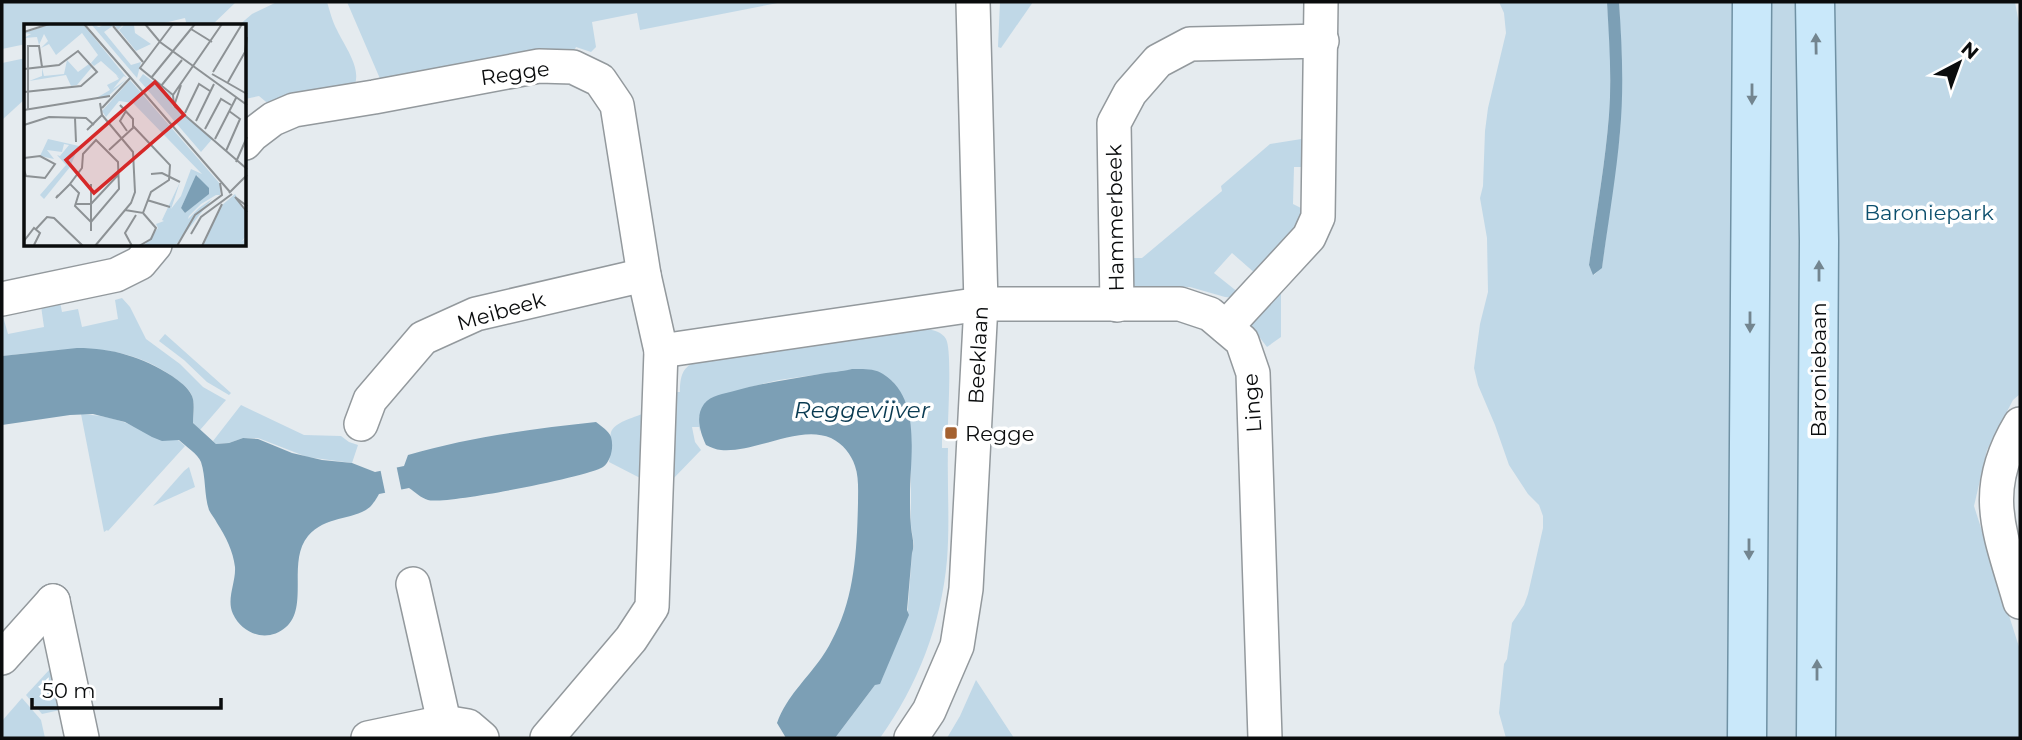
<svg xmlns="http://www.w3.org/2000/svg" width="2022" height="740" font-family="Montserrat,sans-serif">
<rect width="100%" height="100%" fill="#e5ebef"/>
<g fill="#c0d8e7">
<path d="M2 2H236L211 26H187L185 18 164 23 165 26H26V44L2 49Z"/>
<path d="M277 2H327C330 11 332 21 337 30 344 45 361 67 355 84L271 106 259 96 245 99V26H238L252 14Z"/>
<path d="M347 2H783L640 30 637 13 592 22 596 47 591 52 576 47 575 49H547L381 81Z"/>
<path d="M1000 2H1033L1001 48 998 47Z"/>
<path d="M1499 2H1607C1610 39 1612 77 1609 115 1605 165 1596 215 1589 265L1594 275 1602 267 1620 133 1622 69 1619 2H1738L1734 738H1506L1499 713 1504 664 1507 659 1512 623 1524 605 1528 594 1543 528V516L1539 505 1528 494 1509 465 1495 425 1478 385 1474 368 1480 324 1488 292 1487 238 1480 198 1483 186 1485 131 1488 108 1506 33 1504 13Z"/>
<path d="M1766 2H1801L1804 738H1762Z"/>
<path d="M1832 2H2015L2020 29V394L2013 400 1987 450 1974 506 2020 650V738H1829Z"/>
<path d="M26 58V98L2 120V63Z"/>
<path d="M1314 137 1311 167H1294L1293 204 1311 213 1256 274 1232 253 1214 273 1239 293 1235 298 1225 297 1190 287 1128 286 1129 258H1142L1222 191 1221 186 1270 144Z"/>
<path d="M1281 278V337L1267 347 1247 321Z"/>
<path d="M122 298 130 307 146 339 180 364 203 387 226 400 200 430 193 423C193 415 195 404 192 396 189 387 177 380 169 374 115 338 62 350 2 356V313L8 334 44 327 41 306 60 302 62 312 78 309 82 327 118 319 115 300Z"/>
<path d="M926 329C934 330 942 332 946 339 952 350 948 413 948 430L942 431V448H948C947 485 950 523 947 560 941 625 918 685 880 738H835L875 685 882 679 902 627 907 620 912 553 914 545 911 526V431L906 405 892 381 852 369 837 374 828 373 779 380 746 388 699 416 700 432 699 427H692L695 442 701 450 672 480 673 392H680C680 377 682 366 698 361Z"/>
<path d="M165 334 231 393 229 395 207 382 184 360 159 341Z"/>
<path d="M241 405 304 435 341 436 349 442 358 445 352 463 307 457 258 438H243L229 443 216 444 213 441Z"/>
<path d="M81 414C99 415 115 418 131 425 153 434 151 441 178 440L185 446 108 531 107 530 104 532Z"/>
<path d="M642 414V479L609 462C611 453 609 440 611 432 615 422 633 418 642 414Z"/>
<path d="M189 467 195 487 153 506 184 471Z"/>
<path d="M51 668 60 710 42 714 26 695Z"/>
<path d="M976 680 1014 738H947L960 716Z"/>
<path d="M22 698 41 720 45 738H2V721Z"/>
</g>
<g fill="#7c9fb5">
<path d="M1607 2H1619C1622 45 1624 89 1620 132 1616 178 1608 223 1602 268L1593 275 1589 265C1596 215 1605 165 1609 115 1612 77 1609 39 1607 2Z"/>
<path d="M77 348C113 348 142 357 172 376 179 381 188 387 192 396 195 403 193 415 193 423L216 444 229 443 243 438 258 439 292 453 322 460 352 463 375 472 404 466 408 455C469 437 532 429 596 422 601 426 609 431 611 437 614 447 611 461 603 467 588 477 443 505 428 500 421 498 415 492 409 488L379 494C377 498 373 504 370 507 353 521 326 515 308 536 287 561 309 607 286 627 268 643 243 635 233 614 226 599 236 583 235 567 233 551 226 537 217 523 215 519 211 514 209 510 204 495 206 477 201 462 198 454 185 446 179 440L162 441 152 437 125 422 93 414 70 415 2 425V356Z"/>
<path d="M852 369C862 369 874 368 883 374 922 398 910 457 910 495 910 505 910 516 911 527 912 537 915 544 912 553L907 610 909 615 880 684 875 685 835 738H786L777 723C787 696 806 680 822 657 827 650 831 642 835 634 855 594 857 547 858 503 858 492 859 477 855 466 851 454 843 444 831 438 799 424 756 453 721 450 716 450 711 447 706 445 700 432 695 416 704 404 711 395 724 394 734 391 762 383 791 379 820 374 831 372 841 372 852 369Z"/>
</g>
<path fill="#e5ebef" d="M396 464 402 493 386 497 380 468Z"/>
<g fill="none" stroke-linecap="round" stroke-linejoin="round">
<defs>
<g id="minor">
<path d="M245 143 252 135 273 119 294 110 374 97 539 66 573 67 600 80 617 105 644 275 661 351 652 607 631 639 547 738"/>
<path d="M2 299 116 275 140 263 155 245"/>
<path d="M1117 305 1114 123 1130 93 1158 61 1190 44 1322 41"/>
<path d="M1226 327 1309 237 1318 217 1321 2"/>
<path d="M661 351 981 304H1180L1210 314 1242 341 1253 373 1265 738"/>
<path d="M361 424 370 400 423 338 476 314 644 275"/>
<path d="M2020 424C1979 492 2000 532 2020 602"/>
<path d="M413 584 444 722"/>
<path d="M53 601 82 738"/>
<path d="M2 658 53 601"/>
<path d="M368 738 444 722 468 726 482 738"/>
<path d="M911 738 929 711 957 646 966 589 981 304 973 2"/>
</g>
<g id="major">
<path d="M1815 2 1819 241 1816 738"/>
<path d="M1747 738 1752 2"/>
</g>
</defs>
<use href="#minor" stroke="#93999d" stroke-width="36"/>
<use href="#major" stroke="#6f91a4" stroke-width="41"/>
<use href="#minor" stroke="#fff" stroke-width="33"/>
<use href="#major" stroke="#c9e8fa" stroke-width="38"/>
</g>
<defs><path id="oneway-solid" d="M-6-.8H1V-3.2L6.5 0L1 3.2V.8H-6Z" transform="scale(1.75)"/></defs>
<g fill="#73858f">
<use href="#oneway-solid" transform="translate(1816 44) rotate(-91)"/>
<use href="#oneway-solid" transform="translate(1752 94) rotate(90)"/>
<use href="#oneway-solid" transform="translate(1819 271) rotate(-90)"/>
<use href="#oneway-solid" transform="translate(1750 322) rotate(90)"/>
<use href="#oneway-solid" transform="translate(1749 549) rotate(90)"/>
<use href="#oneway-solid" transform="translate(1817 670) rotate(-90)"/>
</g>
<rect fill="#a46130" stroke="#fff" stroke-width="2.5" x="944" y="426" width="14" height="14" rx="3.5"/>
<g text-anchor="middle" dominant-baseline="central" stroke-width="7" stroke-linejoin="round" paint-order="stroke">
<g font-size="21" fill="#0a0c0d" stroke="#fff">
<text transform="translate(515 73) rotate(-8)">Regge</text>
<text transform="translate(1115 218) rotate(-91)">Hammerbeek</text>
<text transform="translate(501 311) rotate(-16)">Meibeek</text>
<text transform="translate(978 355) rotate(-87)">Beeklaan</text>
<text transform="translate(1818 370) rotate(-90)">Baroniebaan</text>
<text transform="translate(1252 403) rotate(-94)">Linge</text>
</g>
<g font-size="21" fill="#0c4f6d" stroke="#fff">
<text x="1929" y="212">Baroniepark</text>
</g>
<g font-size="21" fill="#0a0c0d" stroke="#fff" text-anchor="start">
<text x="965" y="433">Regge</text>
</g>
<g font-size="23" font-style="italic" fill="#093a51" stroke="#fff">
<text x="862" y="410">Reggevijver</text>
</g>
</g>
<g transform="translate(24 24)">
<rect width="222" height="222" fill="#e5ebef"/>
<path d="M27 0H59L103 54 100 52 97 55 89 65 103 55 82 74 74 73 86 66 83 61 95 55 92 51 96 54 77 37 70 42 67 39 74 31 58 9 32 31 25 20 17 24 24 17 20 10 15 21 13 13 0 14 7 10 0 9ZM67 0 75 3 81 0H96L98 2 94 6 90 1 80 8 107 41 117 38 113 54ZM101 0 110 1 111 9 127 20 112 27 95 6ZM43 36 54 48 65 40 68 43 53 61 47 62 42 51 5 57 18 52V44L20 52 40 50ZM119 50 147 71 149 83 189 114 177 128 115 56ZM106 56 197 161 196 171H192L177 180 165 192 164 195 175 184 188 175 151 222H120L134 204 132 200 140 197 138 196 156 158 147 185 157 172 167 145 178 150 109 79 95 77 82 93 78 87ZM173 151 185 169 161 189 157 184ZM24 115 55 122 46 143 20 175 16 171 42 141 33 131 36 132 45 121 40 120 38 128 23 126 30 135 16 132ZM211 170 222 189V212L217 218 222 214V222H179L197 182Z" fill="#c0d8e7" fill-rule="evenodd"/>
<path d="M172 151 185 164V170L161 189 157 184Z" fill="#7c9fb5"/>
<path fill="none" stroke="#8d9295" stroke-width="2" d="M60 0 206 168M121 0 136 18 223 81M89 2 119 38M167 5 188 18M0 8 25 0M0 45 35 41 54 27 73 48 57 62 0 68M189 48 218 0M188 50 223 70M127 54 171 0M204 58 221 28 223 13M137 62 158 36M149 71 116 44 149 0M96 81 109 95V103M150 82 149 71 198 0M150 82 223 145M150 82 157 61M78 84 107 53M4 85V22H15L18 43M0 86 86 72M102 87 96 97 103 107M161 89 175 60 186 67M51 94 52 118M172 97 190 60M0 101 25 93 62 94 70 101M181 105 197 75 207 81M63 106 78 91M191 115 212 74M72 116 94 138 95 165 67 198 51 182 55 169 46 160 58 144 59 130ZM85 126 110 103 146 141 145 156 127 168 119 189 101 186M202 127 216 95 205 87M0 134 16 132 31 140 21 154 2 152 0 146M212 138 223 113M127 150 138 149 156 158M205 169 223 151M34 171 32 174 46 160M123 176 146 183M51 180H67L95 150M223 182 211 173 223 188M12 205 23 193 30 194 59 222M67 207V160M167 210 177 193 208 170M0 217 10 204 16 209 10 221M71 222 107 179 111 168 109 128 78 91 76 79M108 222 101 209 112 191M115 222 127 215 132 204 119 189M153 222 171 191 198 171 196 159M178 222 198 180"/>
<path fill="#d62828" fill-opacity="0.15" stroke="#d62828" stroke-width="3.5" d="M131 58 160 91 70 169 42 136Z"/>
<rect width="222" height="222" fill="none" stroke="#0a0c0d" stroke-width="3.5"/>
</g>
<rect width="2022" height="740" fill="none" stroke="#0a0c0d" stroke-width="7"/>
<g transform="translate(1959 63) rotate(41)" stroke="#ffffff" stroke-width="5" paint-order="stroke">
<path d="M0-5L12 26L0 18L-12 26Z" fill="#0a0c0d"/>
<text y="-10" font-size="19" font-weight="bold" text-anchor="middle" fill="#0a0c0d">N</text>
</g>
<path d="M32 698v10h189v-10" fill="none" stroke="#0a0c0d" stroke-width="3.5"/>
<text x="42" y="698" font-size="21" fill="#0a0c0d" stroke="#ffffff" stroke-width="5" paint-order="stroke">50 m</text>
</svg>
